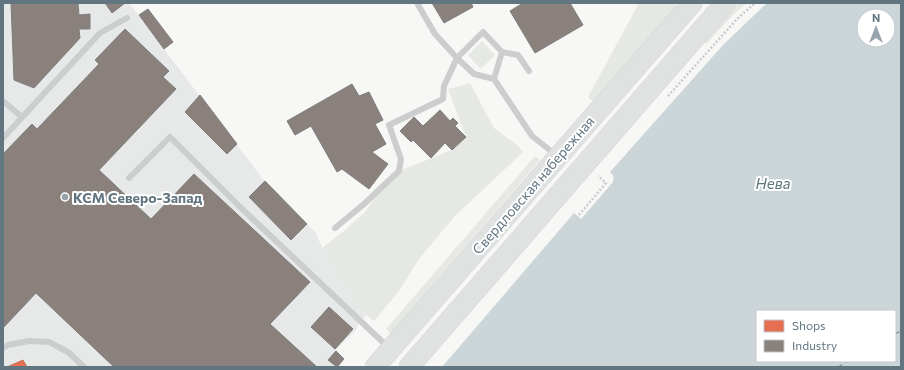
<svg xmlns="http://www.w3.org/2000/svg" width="904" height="370" font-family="Commissioner,sans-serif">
<rect width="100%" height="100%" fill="#f7f7f6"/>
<path fill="#e7e9e8" d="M3 3H129L262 178 316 233 322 248 366 315 357 326V329L336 350 344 359 337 367H3Z"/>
<g fill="#e6e9e3">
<path d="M639 3H675V9L594 102 588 97Z"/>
<path d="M732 3H747L733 15 706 44 700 40Z"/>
<path d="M482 41 495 55 481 69 468 55Z"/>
<path d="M470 83 494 128 516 144 523 152 454 217 419 259 399 291 374 321 366 315 322 248 344 231 365 212 376 196 404 169 452 150 466 137 448 89Z"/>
<path d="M535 156 540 160 391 333 386 329Z"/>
</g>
<path fill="#ccd6d8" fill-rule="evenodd" d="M767 3H901V367H442L574 213 581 219 613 182C614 178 614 176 610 172L723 45ZM864 16H888V40H864ZM757 311H895V361H757Z"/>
<path fill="#e76f51" stroke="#bf7160" d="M23 360 27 367H7Z"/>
<g fill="#8a817c" stroke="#7e7e7e">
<path d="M11 3H78L79 15 90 14V29H79L80 38 34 88 14 80Z"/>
<path d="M105 3H125L112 13Z"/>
<path d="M432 3H471L473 7 444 23Z"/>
<path d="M523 3H570L583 25 535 53 510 11Z"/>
<path d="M148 9 173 42 164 49 139 15Z"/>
<path d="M125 29 169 71 163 77 176 89 99 170 151 219 194 174 310 282 270 324 317 367H114L36 293 3 328V154L32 124 37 129 99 64 95 60Z"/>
<path d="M352 84 359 96 369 92 383 120 375 124 386 144 372 152 388 164 369 189 342 169 337 172 311 126 295 135 287 121Z"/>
<path d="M200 95 237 144 227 154 185 112Z"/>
<path d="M440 110 450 121 453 118 458 123 455 126 466 137 452 150 445 143 431 158 413 140 411 142 400 131 414 117 423 126Z"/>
<path d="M265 181 307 224 291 240 249 197Z"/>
<path d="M329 307 353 329 335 349 311 327Z"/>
<path d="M336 351 344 359 337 367 328 360Z"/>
</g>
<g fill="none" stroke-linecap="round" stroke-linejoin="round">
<g stroke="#5d767c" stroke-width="1" stroke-dasharray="5 4" stroke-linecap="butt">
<path d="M895 334 901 331"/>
<path d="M838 367 848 361"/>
</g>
<defs>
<g id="primary">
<path d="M375 367 692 3"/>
<path d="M409 367 725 3"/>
</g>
</defs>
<use href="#primary" stroke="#d4d5d6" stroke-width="21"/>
<g stroke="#c9cbcc" stroke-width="2.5" stroke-dasharray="2 2" stroke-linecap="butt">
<path d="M668 96 737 19 755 3"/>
<path d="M579 215 606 183 598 176"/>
</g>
<g stroke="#cccdce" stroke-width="6">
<path d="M502 52 518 55 529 71"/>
<path d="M494 79 474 74 457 58 483 32 502 52 494 79 532 136 556 155"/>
<path d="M3 101 22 117"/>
<path d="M3 138 100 33 127 18"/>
<path d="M129 178 170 137 239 206 389 348"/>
<path d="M335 228 364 204 399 171 401 159 389 125 443 99 444 86 457 58 435 34 417 3"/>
<path d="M3 348 8 345 29 341 49 342 68 352 84 367"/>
</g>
<use href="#primary" stroke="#e0e1e1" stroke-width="20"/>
</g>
<circle fill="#96a3ab" stroke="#fff" stroke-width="1.5" cx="65" cy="197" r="4"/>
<g text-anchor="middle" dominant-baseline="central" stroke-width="4" stroke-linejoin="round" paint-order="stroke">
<g font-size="14" fill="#627682" stroke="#fff">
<text transform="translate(533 185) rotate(-49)">Свердловская набережная</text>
</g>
<g font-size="14" font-weight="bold" fill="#627682" stroke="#fff" text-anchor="start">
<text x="73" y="197">КСМ Северо-Запад</text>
</g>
<g font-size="15" font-style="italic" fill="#5d767c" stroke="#fff">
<text x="773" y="183">Нева</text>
</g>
</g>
<rect width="904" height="370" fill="none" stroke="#627682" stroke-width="8"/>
<rect x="756" y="310" width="140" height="52" fill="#ffffff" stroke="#c0c8cd"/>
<rect x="764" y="320" width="20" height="12" fill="#e76f51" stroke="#c0c8cd"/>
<text x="792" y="330" font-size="12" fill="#627682">Shops</text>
<rect x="764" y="340" width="20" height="12" fill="#8a817c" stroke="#c0c8cd"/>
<text x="792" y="350" font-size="12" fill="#627682">Industry</text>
<g transform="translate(876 28)"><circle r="19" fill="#ffffff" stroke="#c0c8cd"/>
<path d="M0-3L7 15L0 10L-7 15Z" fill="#96a3ab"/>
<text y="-6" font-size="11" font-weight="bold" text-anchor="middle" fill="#627682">N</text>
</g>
</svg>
